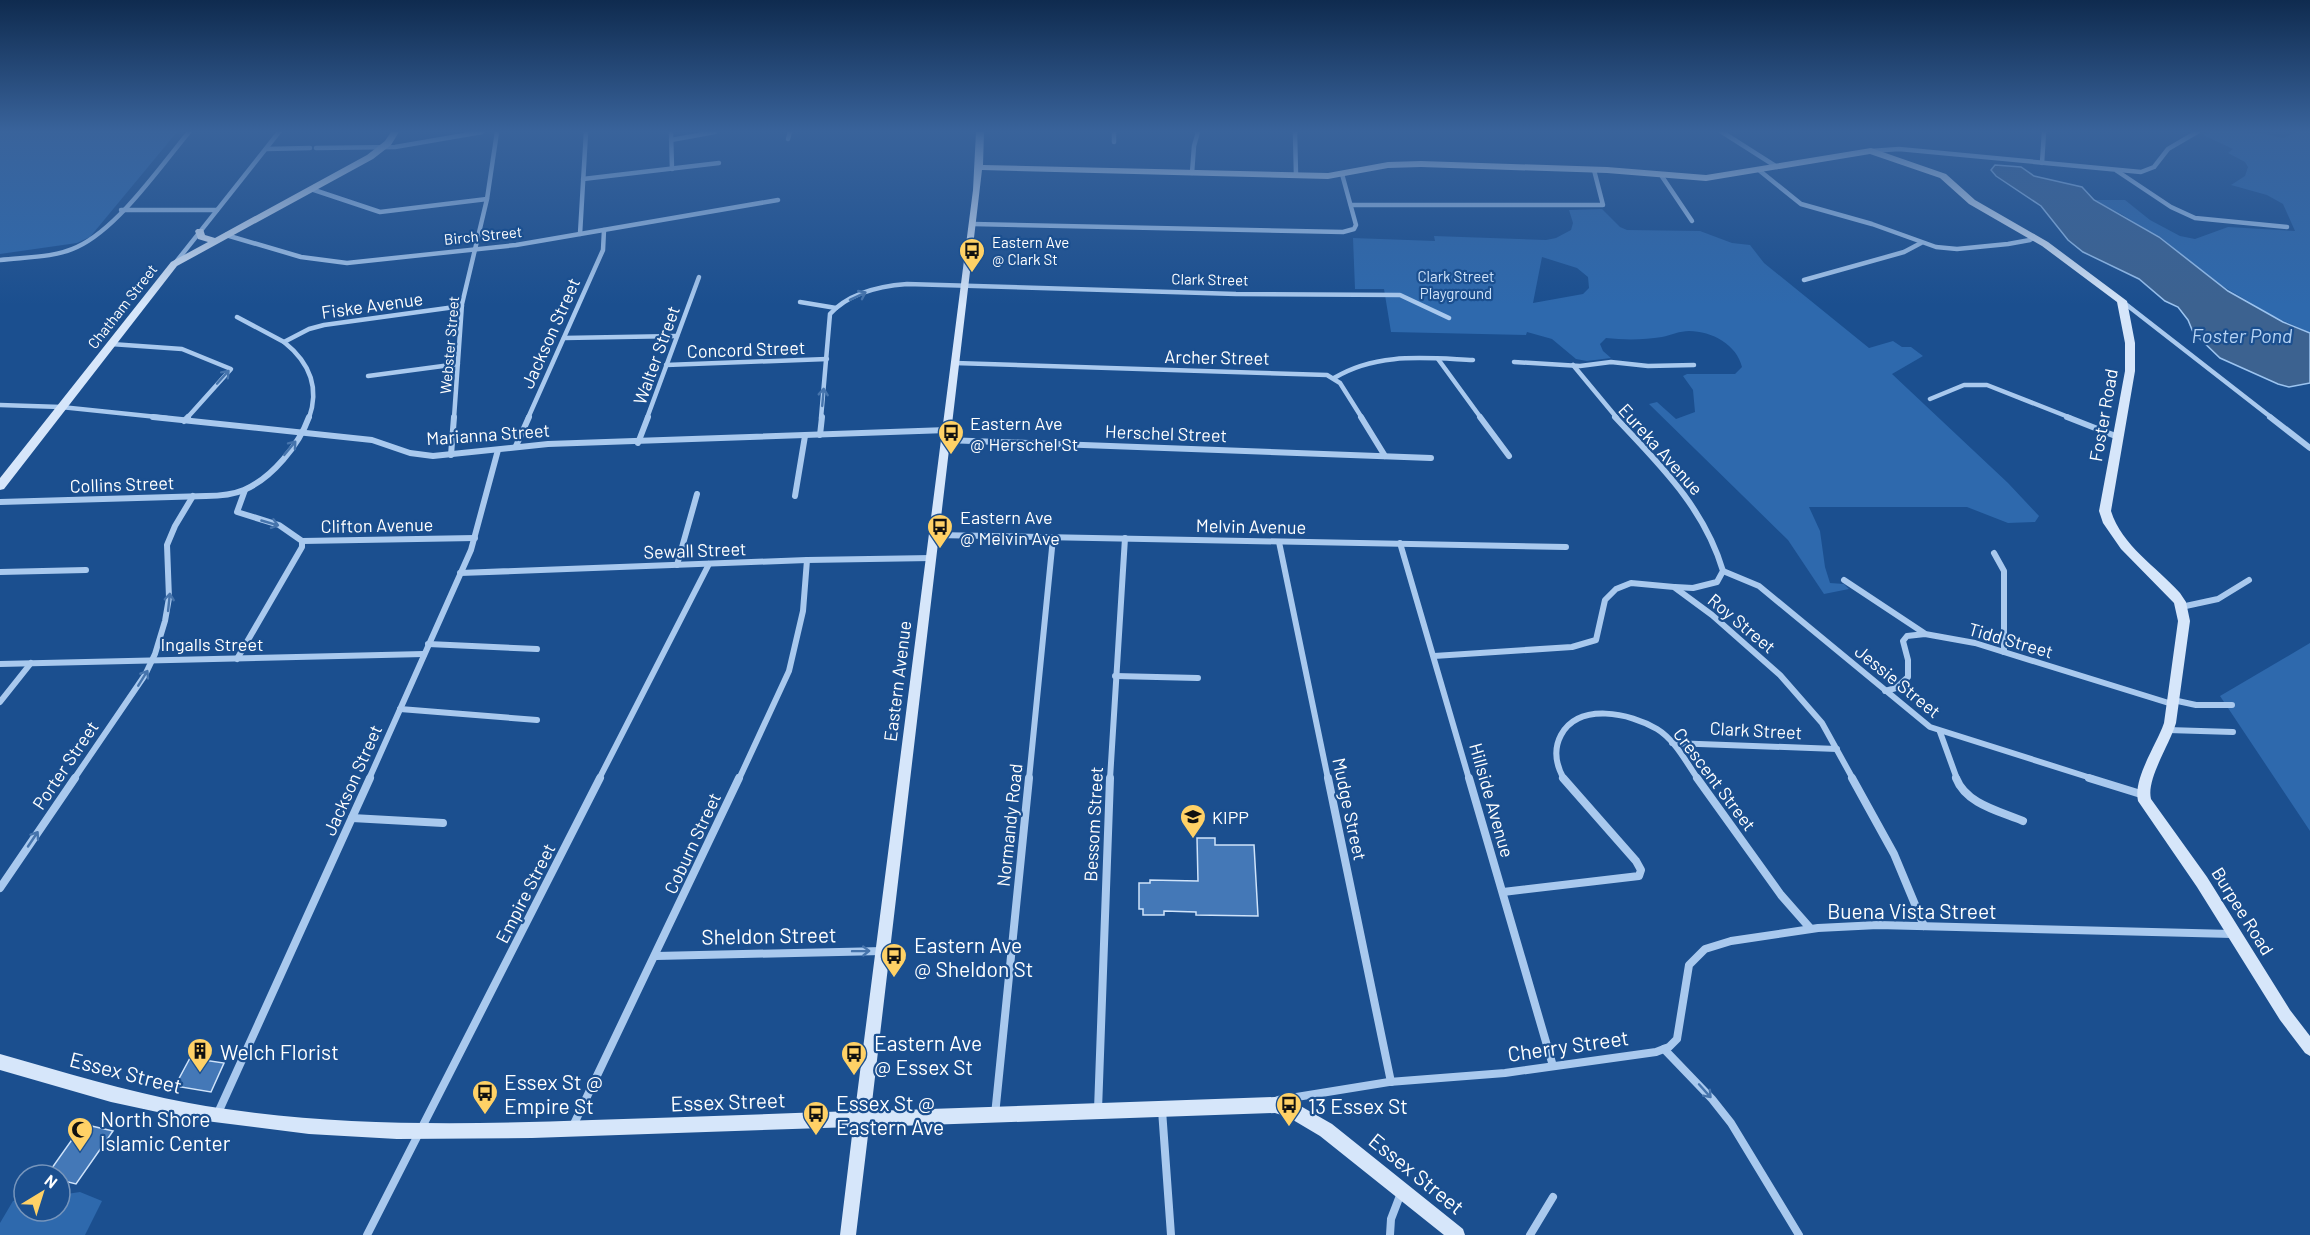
<svg xmlns="http://www.w3.org/2000/svg" width="2310" height="1235" font-family="Barlow,sans-serif">
<rect width="100%" height="100%" fill="#1b4f8f"/>
<g fill="#2e69ad" fill-rule="evenodd">
<path d="M0 132H177L90 237 77 243 0 254Z"/>
<path d="M2208 132C2234 132 2259 131 2283 138L2297 132H2310V333L2273 316 2214 281 2162 240 2123 215 2094 200H2125L2150 220 2180 236 2195 239 2228 227 2295 231 2283 204 2267 195 2231 185 2245 176 2248 167 2245 162 2228 153 2233 149 2203 135Z"/>
<path d="M1602 209 1620 227 1627 230 1700 231 1732 243 1750 245 1764 263 1869 348 1893 341 1902 347H1911L1923 356 1892 374 2008 483 2039 516 2035 522 2008 523 1967 507H1809L1820 531 1825 567 1830 583 1844 584 1849 589 1824 594 1788 540 1649 404 1657 402 1676 419 1695 412 1693 390 1683 376 1687 374H1735L1742 367C1737 345 1712 331 1689 331 1680 331 1671 335 1662 337 1644 340 1624 340 1606 338L1600 344 1603 351 1611 358 1587 361 1576 359 1552 339 1527 332 1526 335 1391 332 1384 289H1355L1353 238 1435 241 1434 236 1546 240 1556 238 1571 230 1573 223 1569 210ZM1542 257 1577 268 1588 277 1589 288 1583 294 1533 303Z"/>
<path d="M2310 643V831L2220 696Z"/>
<path d="M80 1192 102 1201 85 1235H0V1223L13 1201 24 1199V1211H60V1195Z"/>
</g>
<path fill="#3c6290" stroke="#9cc4f0" stroke-width="1.5" d="M1995 165 2021 167 2034 176 2082 187 2094 200 2159 237 2228 291 2283 322 2310 333V383L2289 387 2278 384 2220 358 2193 332 2188 320 2178 307 2165 301 2139 279 2083 252 2068 240 2041 206 1996 176 1991 170Z"/>
<g fill="#4478b7" stroke="#cfe3fa" stroke-width="1.5">
<path d="M1197 838H1215V845H1254L1258 916 1196 915V912L1164 911V915H1143V909H1139V883H1150V880L1198 881Z"/>
<path d="M190 1058 224 1063 211 1092 175 1086Z"/>
<path d="M83 1124 113 1131 76 1184 60 1180V1175H47Z"/>
</g>
<g fill="none" stroke-linecap="round" stroke-linejoin="round">
<g stroke="#a9c9ee" stroke-width="4.5">
<path d="M671 132 672 169"/>
<path d="M1114 132V142"/>
<path d="M1295 132 1296 175"/>
<path d="M1722 132 1777 167"/>
<path d="M788 139 790 132"/>
<path d="M671 140 715 132"/>
<path d="M316 148 395 147 482 132"/>
<path d="M266 149 310 148"/>
<path d="M1871 151 1899 149 2141 172 2154 167 2168 149 2197 132"/>
<path d="M2042 163 2044 132"/>
<path d="M1760 171 1801 204 1872 224 1936 247 1957 249 2008 244 2030 240 2034 237"/>
<path d="M2117 171 2171 207 2195 218 2287 227"/>
<path d="M1192 173 1194 146 1198 132"/>
<path d="M1661 175 1692 221"/>
<path d="M583 179 719 163"/>
<path d="M311 189 380 212 487 199"/>
<path d="M1351 205H1603L1594 170"/>
<path d="M121 210H217"/>
<path d="M973 224 1343 232 1354 229 1356 225 1342 174"/>
<path d="M580 234 586 132"/>
<path d="M226 235 301 257 347 263 516 245 778 200"/>
<path d="M0 260C25 257 54 258 77 247 118 228 160 167 189 132"/>
<path d="M176 262 279 132"/>
<path d="M1804 280 1904 252 1921 243"/>
<path d="M800 302 836 308"/>
<path d="M2123 302 2272 418"/>
<path d="M237 317 284 342"/>
<path d="M564 338 677 336"/>
<path d="M111 344 182 349 231 369 187 418"/>
<path d="M1438 359 1481 418"/>
<path d="M1514 362 1580 366 1611 362 1648 366 1694 365"/>
<path d="M955 363 1327 375 1340 383 1362 418"/>
<path d="M666 365 827 359"/>
<path d="M1573 365 1617 418"/>
<path d="M368 376 458 364"/>
<path d="M1334 378C1377 352 1425 358 1473 360"/>
<path d="M1930 399 1964 385H1987L2071 418"/>
<path d="M0 405 61 407 167 418"/>
<path d="M309 418C320 387 309 362 284 342L309 329 324 325 462 306"/>
<path d="M454 418 462 304 487 199 497 132"/>
<path d="M528 418 603 250 604 230"/>
<path d="M647 418 699 277"/>
<path d="M821 418 830 314C849 293 880 286 907 284L1236 294 1400 295 1449 318"/>
</g>
<g stroke="#a9c9ee" stroke-width="6">
<path d="M153 417 372 440 410 453 433 456 548 444 947 430"/>
<path d="M1361 417 1385 456"/>
<path d="M1480 417 1509 456"/>
<path d="M1615 417C1660 465 1704 507 1723 571L1717 582 1693 588 1675 587"/>
<path d="M2067 417 2118 437"/>
<path d="M2270 417 2310 448"/>
<path d="M184 421 188 417"/>
<path d="M820 435 822 417"/>
<path d="M946 440 1431 458"/>
<path d="M638 443 648 417"/>
<path d="M516 446 529 417"/>
<path d="M451 455 454 417"/>
<path d="M245 490 237 512 279 525 302 541 475 538"/>
<path d="M795 496 805 436"/>
<path d="M0 502 206 496C219 496 232 495 244 490 272 478 299 445 309 417"/>
<path d="M935 535 1566 547"/>
<path d="M1279 542 1328 779"/>
<path d="M1400 543 1469 779"/>
<path d="M1994 553 2004 571V652"/>
<path d="M677 565 697 494"/>
<path d="M1723 571 1759 586 1930 727 2094 779"/>
<path d="M0 572 86 570"/>
<path d="M460 573 807 560 932 558"/>
<path d="M1844 580 1924 633"/>
<path d="M2181 607 2218 599 2249 580"/>
<path d="M428 644 537 649"/>
<path d="M1434 656 1572 647 1596 640 1605 600 1616 589 1631 583 1674 587 1712 615 1780 675 1822 723 1853 779"/>
<path d="M237 659 302 547V541"/>
<path d="M0 664 424 654"/>
<path d="M1115 676 1198 678"/>
<path d="M1885 691 1896 688 1908 677V660L1903 641 1907 636 1925 634 1975 643 2172 704"/>
<path d="M2173 700 2196 705H2232"/>
<path d="M0 702 31 663"/>
<path d="M400 709 537 720"/>
<path d="M2168 730 2233 732"/>
<path d="M1940 732 1957 779"/>
<path d="M1672 743 1837 749"/>
<path d="M74 779 145 675 155 654 165 621 169 598 167 545 175 526 193 496"/>
<path d="M369 779 471 550 498 450"/>
<path d="M599 779 709 564"/>
<path d="M739 779 789 671 803 611 807 560"/>
<path d="M1029 779 1053 538"/>
<path d="M1110 779 1125 538"/>
<path d="M1564 779C1556 765 1553 750 1561 735 1579 702 1630 713 1657 729 1675 740 1686 762 1698 779"/>
</g>
<g stroke="#a9c9ee" stroke-width="8">
<path d="M1328 778 1391 1082"/>
<path d="M1469 778 1553 1066"/>
<path d="M1697 778 1781 895 1810 928"/>
<path d="M1852 778 1894 854 1924 926"/>
<path d="M1956 778C1966 804 1999 811 2023 821"/>
<path d="M2089 778 2144 795"/>
<path d="M352 818 443 823"/>
<path d="M0 888 75 778"/>
<path d="M1503 892 1639 876 1641 870 1636 861 1563 778"/>
<path d="M656 956 883 951"/>
<path d="M1664 1049 1712 1099 1731 1123 1799 1235"/>
<path d="M1278 1100 1389 1082 1505 1073 1656 1052 1669 1047 1677 1039 1689 965 1705 949 1731 941 1818 928 1878 925 2232 934"/>
<path d="M1098 1110 1110 778"/>
<path d="M1162 1110 1171 1235"/>
<path d="M217 1115 370 778"/>
<path d="M995 1115 1029 778"/>
<path d="M572 1128 739 778"/>
<path d="M367 1235 600 778"/>
<path d="M1390 1235 1391 1219 1401 1193"/>
<path d="M1530 1235 1553 1197"/>
</g>
<g fill="#d6e6fa" fill-rule="evenodd">
<path d="M391 132H399L391 145 373 159 177 266 4 489 0 490V478L171 262 208 242 198 239 195 231 197 229H203L205 235 215 238 367 155 385 141Z"/>
<path d="M976 132H984L983 165 1328 173 1388 162 1421 161 1607 167 1706 175 1871 148 1946 174 1975 200 2048 242 2127 301 2135 343V371L2111 511C2122 546 2156 566 2180 593L2186 602 2190 621 2176 723C2170 744 2146 779 2151 799L2207 877 2290 1010 2310 1036V1056L2305 1053 2280 1020 2197 887 2138 801C2133 778 2156 746 2164 723L2178 621 2174 603 2121 549 2103 523 2099 511 2125 371V343L2117 302 2042 246 1969 204 1940 178 1870 154 1706 181 1607 173 1421 167 1388 168 1328 179 982 170 871 1111 1275 1097 1297 1104 1332 1124 1463 1229 1465 1235H1444L1320 1136 1288 1117 1275 1113 869 1127 856 1235H840L853 1127 532 1138 397 1139 309 1134 190 1119 111 1102 0 1070V1054C63 1072 125 1091 189 1103 322 1127 458 1125 592 1120 680 1117 768 1114 855 1111L973 190Z"/>
</g>
</g>
<defs><path id="oneway-shaft" d="M-6 0H5M1.5-3L5.5 0L1.5 3" fill="none" stroke-width="1.6" stroke-linecap="round" stroke-linejoin="round" transform="scale(1.5)"/></defs>
<g stroke="#4674ac">
<use href="#oneway-shaft" transform="translate(858 296) rotate(-25)"/>
<use href="#oneway-shaft" transform="translate(223 377) rotate(-48)"/>
<use href="#oneway-shaft" transform="translate(823 397) rotate(-85)"/>
<use href="#oneway-shaft" transform="translate(290 448) rotate(-50)"/>
<use href="#oneway-shaft" transform="translate(270 523) rotate(16)"/>
<use href="#oneway-shaft" transform="translate(169 602) rotate(-84)"/>
<use href="#oneway-shaft" transform="translate(143 678) rotate(-58)"/>
<use href="#oneway-shaft" transform="translate(33 839) rotate(-56)"/>
<use href="#oneway-shaft" transform="translate(861 951) rotate(-1)"/>
<use href="#oneway-shaft" transform="translate(1705 1091) rotate(48)"/>
</g>
<linearGradient id="sky" x2="0" y2="1"><stop stop-color="#0f2b4f"/><stop offset="0.43" stop-color="#39639b"/><stop offset="1" stop-color="#39639b" stop-opacity="0"/></linearGradient>
<rect width="2310" height="305" fill="url(#sky)"/>
<defs>
<symbol id="bus-pin" viewBox="-11 -11 22 30"><path d="M0 17L-7.5 6A9.5 9.5 0 1 1 7.5 6Z" fill="#ffd166" stroke="#1b4f8f"/><path d="M-5-6H5V4H4V6H2V4H-2V6H-4V4H-5ZM-3.5-4V0h7V-4ZM-3.5 1.2v1.5H-2V1.2ZM2 1.2v1.5H3.5V1.2Z" fill="#111"/></symbol>
<symbol id="school-pin" viewBox="-11 -11 22 30"><path d="M0 17L-7.5 6A9.5 9.5 0 1 1 7.5 6Z" fill="#ffd166" stroke="#1b4f8f"/><path d="M0-5L7-2L0 1L-7-2ZM-4 1L0 2.5L4 1V4Q0 6-4 4Z" fill="#111"/></symbol>
<symbol id="building-pin" viewBox="-11 -11 22 30"><path d="M0 17L-7.5 6A9.5 9.5 0 1 1 7.5 6Z" fill="#ffd166" stroke="#1b4f8f"/><path d="M-4-6H4V6H1V3H-1V6H-4ZM-2.5-4.3h1.7v1.8h-1.7ZM.8-4.3h1.7v1.8H.8ZM-2.5-1h1.7V.8h-1.7ZM.8-1h1.7V.8H.8Z" fill="#111"/></symbol>
<symbol id="mosque-pin" viewBox="-11 -11 22 30"><path d="M0 17L-7.5 6A9.5 9.5 0 1 1 7.5 6Z" fill="#ffd166" stroke="#1b4f8f"/><path d="M3.5-4.9A6 6 0 1 0 3.5 4.9A5 5 0 1 1 3.5-4.9Z" fill="#111"/></symbol>
</defs>
<g fill-rule="evenodd">
<use href="#bus-pin" x="957" y="236" width="30" height="40"/>
<use href="#bus-pin" x="936" y="418" width="30" height="40"/>
<use href="#bus-pin" x="925" y="512" width="30" height="40"/>
<use href="#school-pin" x="1178" y="802" width="30" height="40"/>
<use href="#bus-pin" x="879" y="941" width="30" height="40"/>
<use href="#building-pin" x="185" y="1036" width="30" height="40"/>
<use href="#bus-pin" x="839" y="1039" width="30" height="40"/>
<use href="#bus-pin" x="470" y="1078" width="30" height="40"/>
<use href="#bus-pin" x="1274" y="1090" width="30" height="40"/>
<use href="#bus-pin" x="801" y="1099" width="30" height="40"/>
<use href="#mosque-pin" x="65" y="1115" width="30" height="40"/>
</g>
<g text-anchor="middle" dominant-baseline="central" stroke-width="4.5" stroke-linejoin="round" paint-order="stroke">
<g font-size="15" fill="#fff" stroke="#1b4f8f">
<text transform="translate(483 235) rotate(-6)">Birch Street</text>
<text transform="translate(1210 279) rotate(1)">Clark Street</text>
<text transform="translate(122 306) rotate(-52)">Chatham Street</text>
<text transform="translate(449 345) rotate(-85)">Webster Street</text>
</g>
<g font-size="15" fill="#fff" stroke="#1b4f8f" text-anchor="start">
<text x="992" y="242">Eastern Ave<tspan x="992" dy="17">@ Clark St</tspan></text>
</g>
<g font-size="15" fill="#cfe3fa" stroke="#1b4f8f">
<text x="1456" y="276">Clark Street<tspan x="1456" dy="17">Playground</tspan></text>
</g>
<g font-size="18" fill="#fff" stroke="#1b4f8f">
<text transform="translate(372 305) rotate(-8)">Fiske Avenue</text>
<text transform="translate(550 333) rotate(-66)">Jackson Street</text>
<text transform="translate(746 349) rotate(-2)">Concord Street</text>
<text transform="translate(656 355) rotate(-70)">Walter Street</text>
<text transform="translate(1217 357) rotate(1)">Archer Street</text>
<text transform="translate(2103 415) rotate(-80)">Foster Road</text>
<text transform="translate(1166 433) rotate(2)">Herschel Street</text>
<text transform="translate(488 434) rotate(-4)">Marianna Street</text>
<text transform="translate(1661 449) rotate(48)">Eureka Avenue</text>
<text transform="translate(122 484) rotate(-2)">Collins Street</text>
<text transform="translate(377 525) rotate(-1)">Clifton Avenue</text>
<text transform="translate(1251 526) rotate(1)">Melvin Avenue</text>
<text transform="translate(695 550) rotate(-2)">Sewall Street</text>
<text transform="translate(1742 623) rotate(40)">Roy Street</text>
<text transform="translate(2011 640) rotate(16)">Tidd Street</text>
<text x="212" y="644">Ingalls Street</text>
<text transform="translate(897 681) rotate(-83)">Eastern Avenue</text>
<text transform="translate(1898 681) rotate(39)">Jessie Street</text>
<text transform="translate(1756 730) rotate(3)">Clark Street</text>
<text transform="translate(65 765) rotate(-56)">Porter Street</text>
<text transform="translate(1715 779) rotate(53)">Crescent Street</text>
<text transform="translate(352 780) rotate(-66)">Jackson Street</text>
<text transform="translate(1492 800) rotate(74)">Hillside Avenue</text>
<text transform="translate(1350 809) rotate(78)">Mudge Street</text>
<text transform="translate(1093 824) rotate(-87)">Bessom Street</text>
<text transform="translate(1009 825) rotate(-84)">Normandy Road</text>
<text transform="translate(692 843) rotate(-65)">Coburn Street</text>
<text transform="translate(525 893) rotate(-63)">Empire Street</text>
<text transform="translate(2243 911) rotate(58)">Burpee Road</text>
</g>
<g font-size="18" fill="#fff" stroke="#1b4f8f" text-anchor="start">
<text x="970" y="423">Eastern Ave<tspan x="970" dy="21">@ Herschel St</tspan></text>
<text x="960" y="517">Eastern Ave<tspan x="960" dy="21">@ Melvin Ave</tspan></text>
<text x="1212" y="817">KIPP</text>
</g>
<g font-size="20" font-style="italic" fill="#b5d3f5" stroke="#1b4f8f">
<text x="2242" y="335">Foster Pond</text>
</g>
<g font-size="21" fill="#fff" stroke="#1b4f8f">
<text x="1912" y="910">Buena Vista Street</text>
<text transform="translate(769 935) rotate(-1)">Sheldon Street</text>
<text transform="translate(1568 1045) rotate(-8)">Cherry Street</text>
<text transform="translate(126 1072) rotate(14)">Essex Street</text>
<text transform="translate(728 1101) rotate(-2)">Essex Street</text>
<text transform="translate(1417 1173) rotate(39)">Essex Street</text>
</g>
<g font-size="21" fill="#fff" stroke="#1b4f8f" text-anchor="start">
<text x="914" y="944">Eastern Ave<tspan x="914" dy="24">@ Sheldon St</tspan></text>
<text x="874" y="1042">Eastern Ave<tspan x="874" dy="24">@ Essex St</tspan></text>
<text x="220" y="1051">Welch Florist</text>
<text x="504" y="1081">Essex St @<tspan x="504" dy="24">Empire St</tspan></text>
<text x="836" y="1102">Essex St @<tspan x="836" dy="24">Eastern Ave</tspan></text>
<text x="1308" y="1105">13 Essex St</text>
<text x="100" y="1118">North Shore<tspan x="100" dy="24">Islamic Center</tspan></text>
</g>
</g>
<g transform="translate(42 1193) rotate(38)"><circle r="28" fill="#1b4f8f" stroke="#7695bc" stroke-width="1.5"/>
<path d="M0-4.5L10 22L0 15L-10 22Z" fill="#ffd166"/>
<text y="-9" font-size="16" font-weight="bold" text-anchor="middle" fill="#ffffff">N</text>
</g>
</svg>
